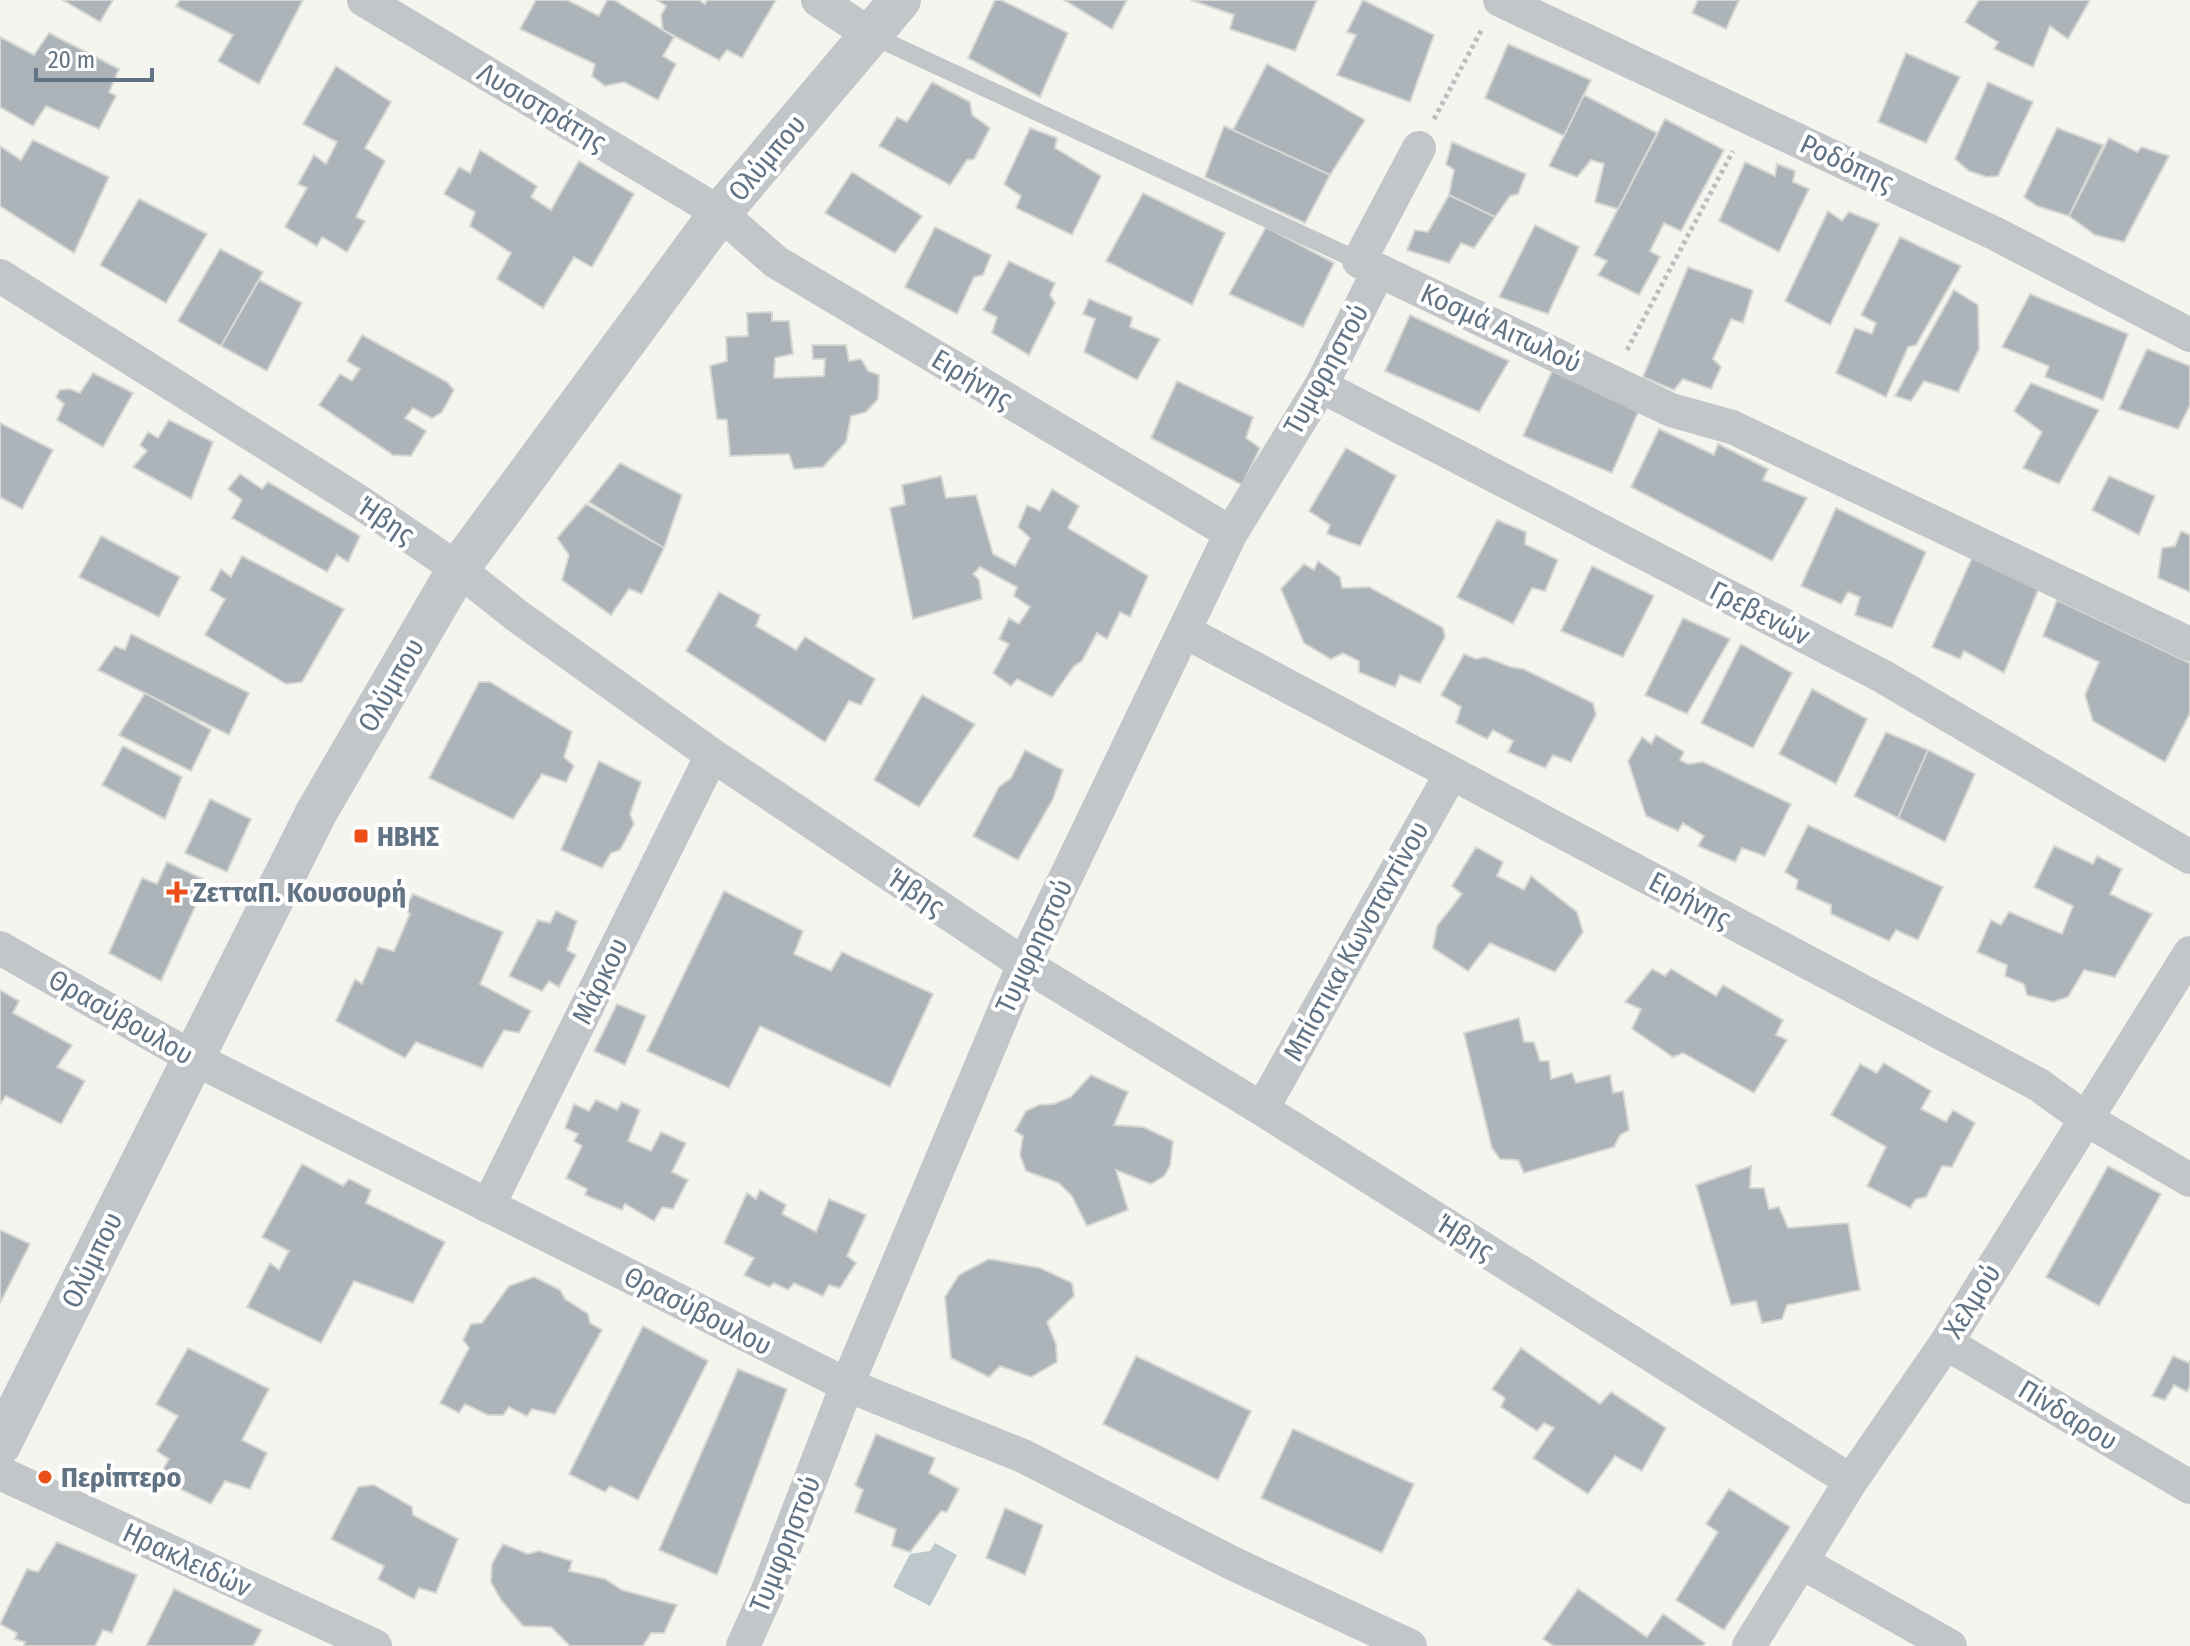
<svg xmlns="http://www.w3.org/2000/svg" width="2190" height="1646" font-family="'Fira Sans Condensed',sans-serif">
<rect width="100%" height="100%" fill="#f5f5f0"/>
<!-- water -->
<path fill="#bdc8cd" d="M935,1543l22,12 -27,51 -37,-19 17,-33 20,-3z"/>
<!-- building -->
<path fill="#acb4b9" stroke="#d6d6d3" stroke-width="2" d="M63,0h50l-13,22z
M180,0h123l-44,84 -41,-23 15,-26 -57,-29z
M536,0h31l32,16 8,-16h7l60,37 -11,19 13,8 -18,36 -34,-18 -19,4 -13,-10 3,-12 -75,-35z
M657,0h42l6,4 2,-4h69l-34,58 -15,-8 -8,10 -56,-30 -2,-14 5,-10z
M995,0h6l67,33 -28,64 -72,-39z
M1064,0h63l-15,29z
M1191,0h126l-22,51 -65,-22 4,-14z
M1363,0l71,35 -24,67 -73,-27 19,-40 -9,-3z
M1698,0h41l-13,29 -34,-16z
M1979,0h111l-22,39 -18,-13 -17,41 -39,-18 4,-7 -33,-20z
M49,33l70,36 -10,23 7,4 -17,33 -53,-23 -13,20 -33,-19v-70l34,18z
M1508,44l83,36 -27,56 -79,-38z
M1906,53l54,24 -34,66 -48,-21z
M1267,64l98,56 -35,55 -97,-45z
M336,66l55,36 -26,46 20,13 -29,56 9,4 -18,31 -25,-15 -5,9 -32,-19 22,-39 -9,-4 16,-29 12,9 11,-22 -34,-18z
M932,82l38,20 2,13 18,13 -16,31 -7,1 -17,25 -71,-39 18,-29 10,5z
M1988,82l45,20 -35,74 -11,1 -18,-6 -14,-12z
M1584,95l73,38 -39,76 -23,-7 9,-38 -13,-4 -14,17 -28,-11z
M1665,119l59,31 -43,81 -17,-8 -14,28 10,6 -21,38 -41,-20 9,-14 -13,-6z
M1224,126l106,49 -25,48 -100,-46z
M1030,128l27,10 -2,10 46,28 -29,59 -56,-27 5,-12 -17,-12z
M2057,128l46,17 -34,71 -32,-10 -13,-9z
M2109,138l28,14 5,-5 27,9 -45,86 -29,-7 -26,-19z
M33,140l76,37 -35,76 -74,-47v-60l21,14z
M1452,142l74,32 -8,20 -8,2 -15,21 -46,-22 5,-25 -8,-6z
M480,150l57,36 -6,11 20,13 28,-49 55,33 -42,73 -18,-10 -31,51 -46,-29 14,-26 -41,-27 5,-14 -31,-18 15,-27 11,6z
M1745,162l30,14 2,-12 18,7 -2,11 16,7 -30,63 -60,-31z
M852,172l70,44 -27,37 -70,-40z
M1143,193l82,40 -33,72 -86,-44z
M1449,195l46,22 -21,31 -13,-5 -12,20 -42,-13 8,-20 13,2z
M139,199l68,35 -41,69 -66,-38z
M1828,211l14,10 7,-9 30,12 -49,101 -45,-24z
M1535,225l44,22 -31,67 -49,-17z
M935,227l56,28 -8,20 -9,2 -17,37 -52,-27z
M1266,227l68,36 -31,64 -74,-33z
M1900,237l61,29 -45,79 -8,2 -22,50 -50,-24 19,-45 17,6 4,-11 -15,-8z
M220,249l43,23 -42,74 -43,-25z
M1009,261l46,22 -5,12 5,8 -26,52 -37,-22 5,-16 -14,-7z
M1688,267l65,23 -10,33 -12,-4 -18,40 8,8 -10,22 -28,-10 -9,11 -31,-13z
M259,280l43,23 -35,68 -46,-25z
M1954,290l24,15 1,44 -21,43 -34,-11 -13,20 -16,-5z
M2030,294l98,40 -25,66 -58,-23 4,-11 -47,-19z
M1089,299l43,18 -2,10 30,12 -23,41 -53,-28 11,-33 -12,-5z
M772,312v9h17l4,33 -18,4 -1,20 50,-2 1,-17h-12l-1,-14h34l3,16 12,-2 7,12 11,4 -1,24 -12,13 -15,4 -5,26 -23,25 -29,2 -5,-15 -59,2 -3,-36 -10,-1 -7,-53 17,-5 -1,-24 22,-1 -1,-23z
M1410,315l99,46 -30,51 -94,-41z
M362,335l85,47 7,8 -12,22 -10,6 -19,-10 -8,10 21,13 -15,25 -18,-1 -74,-50 21,-31 12,7 8,-12 -13,-8z
M2147,349l43,17v39l-12,24 -59,-20z
M1552,371l88,37 -28,65 -89,-37z
M93,373l40,20 -30,54 -46,-27 7,-16 -8,-7 4,-7 10,-1 10,4z
M1177,381l76,36 -7,21 14,10 -18,37 -91,-47z
M2031,383l68,27 -40,74 -36,-16 19,-36 -28,-21z
M169,420l44,22 -22,57 -58,-32 14,-16 -7,-6 8,-13 10,6z
M0,423l53,27 -31,59 -22,-12z
M1659,429l55,26 4,-11 50,25 -5,11 44,18 -35,63 -141,-74z
M1346,448l50,28 -36,70 -33,-12 3,-9 -21,-14z
M620,463l62,32 -18,53 -75,-46z
M240,474l22,15 6,-7 92,54 -12,26 -11,-7 -10,17 -95,-54 10,-18 -14,-11z
M941,476l5,22 30,-3 17,59 22,12 15,-28 -12,-11 9,-22 13,6 12,-22 27,17 -11,22 80,48 -18,41 -10,-5 -13,27 -10,-6 -15,28 -8,5 -22,31 -35,-18 -6,7 -18,-13 16,-29 -10,-5 10,-21 10,6 11,-17 -16,-11 3,-9 -37,-20 -7,7 6,6 3,19 -69,20 -23,-111 15,-4 -3,-19z
M2109,476l46,20 -16,39 -47,-25z
M586,504l78,44 -22,46 -13,-5 -18,26 -49,-35 7,-25 -12,-17z
M1836,508l90,44 -34,76 -37,-13 5,-18 -12,-5 -7,12 -40,-18z
M1497,520l29,12 -1,12 33,16 -13,31 -13,-3 -19,36 -56,-27z
M2181,531l9,4v57l-32,-14 4,-30 13,-2z
M101,536l79,41 -21,40 -80,-40z
M242,556l102,53 -42,73 -16,2 -81,-49 20,-36 -15,-9 11,-21 10,8z
M1972,558l67,30 -35,85 -40,-22 -4,8 -28,-12z
M1318,561l22,16 2,11 27,-1 74,41 2,9 -25,46 -20,-8 -5,12 -36,-15v-11l-16,-8 -12,6 -27,-16 -23,-54 23,-25 10,6z
M1592,566l62,30 -31,61 -62,-26z
M719,592l41,23 -4,11 40,24 9,-13 70,42 -14,26 -12,-4 -24,41 -139,-91z
M2057,600l133,63v50l-25,49 -72,-41 -8,-26 14,-33 -56,-26z
M1683,618l47,21 -43,75 -42,-19z
M131,634l118,59 -20,42 -131,-65 17,-24 10,4z
M1741,644l51,29 -39,75 -52,-25z
M1464,654l12,5 9,-2 26,10 12,2 70,34 3,12 -25,47 -18,-7 -8,13 -37,-16 5,-11 -20,-11 -6,9 -31,-16 5,-16 -20,-12z
M479,682h11l82,50 -8,25 10,9 -8,16 -24,-8 -29,45 -84,-41z
M1812,689l55,30 -31,65 -57,-30z
M145,693l66,37 -20,41 -72,-36z
M922,695l53,29 -56,83 -45,-27z
M1886,732l42,18 -30,68 -44,-22z
M1656,735l28,17 -4,8 8,4 15,-2 88,42 -26,52 -23,-8 -7,14 -37,-16 6,-10 -21,-13 -5,8 -32,-15 -18,-55 14,-24 9,7z
M123,746l59,31 -17,42 -63,-34z
M1025,750l38,20 -10,29 -35,61 -45,-24 26,-49 12,-9z
M1928,750l47,24 -30,68 -47,-24z
M599,761l42,21 -11,32 4,10 -14,26 -9,3 -9,15 -41,-18z
M210,799l41,20 -24,53 -42,-19z
M1808,825l135,62 -25,53 -22,-10 -7,11 -58,-27v-9l-35,-16 2,-9 -13,-8z
M2054,846l39,18 4,-8 25,13 -12,25 42,20 -37,63 -31,-7 -16,27 -15,5 -26,-7 -3,-11 -19,-8 2,-11 -30,-13 14,-32 10,5 8,-13 53,22 11,-28 -39,-19z
M1476,847l27,15 -6,14 27,14 7,-14 46,36 6,20 -28,40 -65,-29 -22,28 -35,-23 4,-22 25,-32 -10,-8z
M167,862l40,19 -46,100 -52,-28 33,-75 15,6z
M724,891l79,40 -9,23 37,17 11,-19 91,42 -43,93 -130,-61 -31,62 -82,-37z
M413,894l90,38 -23,52 51,27 -12,22 -15,-3 -22,38 -66,-26 -11,16 -69,-37 19,-42 7,5 16,-37 16,4 16,-37 -5,-5z
M556,911l21,10 -10,29 9,5 -17,32 -10,-6 -7,10 -33,-15 29,-56 12,3z
M1652,969l13,7 6,-7 45,27 7,-11 60,35 -7,15 11,5 -33,53 -71,-40 -10,4 -41,-28 9,-20 -16,-7z
M0,990l19,11 -6,12 59,32 -15,22 28,14 -24,43 -55,-28 -6,8z
M617,1004l29,12 -21,49 -31,-14z
M1519,1018l5,24h10l6,19h9l2,18 21,-6 4,10 34,-8 3,18 10,-2 6,39 -9,5 -6,12 -90,26 -6,-13 -18,-1 -8,-11 -28,-115z
M1884,1063l47,28 -10,18 25,13 7,-12 22,13 -23,44 -10,-1 -16,31 -10,2 -6,9 -43,-22 19,-39 -55,-32 29,-51 17,9z
M1091,1075l37,17 -14,33 29,2 30,14 -3,25 -6,10 -13,8 -35,-14 12,40 -41,16 -15,-30 -13,-13 -33,-12 -6,-16 3,-19 -8,-5 11,-20 13,-6 15,-1 17,-7z
M596,1100l21,10 5,-8 18,8 -12,31 23,10 10,-19 25,11 -14,29 16,8 -15,29 -11,-2 -8,14 -29,-17 -3,6 -37,-15 2,-6 -21,-11 16,-32 -8,-5 4,-7 -13,-6 9,-24 15,7z
M302,1164l41,22 6,-7 22,11 -5,13 79,39 -32,61 -59,-22 -33,62 -74,-36 23,-44 9,7 10,-19 -27,-14z
M1751,1166l-1,22h14l5,21 10,-2 9,21 60,-5 12,67 -73,15 -5,14 -20,4 -6,-22 -25,4 -35,-120z
M2108,1166l53,28 -62,112 -53,-29z
M760,1190l26,15 -4,9 34,18 13,-33 37,16 -19,41 9,7 -16,25 -11,-3 -6,11 -29,-13 -6,7 -14,-7 -5,4 -25,-12 10,-17 -30,-15 23,-50 9,6z
M0,1230l30,14 -30,59z
M989,1259l51,9 32,15 2,13 -27,26 9,22 1,18 -26,15 -31,-11 -11,11 -38,-19 -6,-61 14,-22z
M534,1277l26,13 5,9 23,15 2,9 12,7 -47,84 -23,-5 -5,7 -18,-9 -6,8h-15l-23,-11 -6,9 -19,-10 29,-55 -6,-8 8,-16 11,-1 27,-37z
M643,1326l65,35 -70,139 -28,-14 -5,6 -36,-18z
M188,1348l81,41 -27,51 25,13 -17,36 -25,-8 -14,23 -53,-26 11,-19 -12,-8 21,-35 -22,-12z
M1521,1348l79,56 11,-12 55,36 -24,43 -27,-15 -27,38 -55,-36 21,-30 -10,-5 -7,8 -36,-24 4,-9 -13,-9z
M1136,1356l115,55 -33,69 -115,-56z
M2173,1356l16,7 1,-3v26l-3,6 -13,-7 -9,15 -13,-4z
M738,1369l49,20 -70,186 -58,-25z
M1293,1429l121,55 -32,69 -121,-55z
M876,1434l59,24 -6,15 30,16 -12,23 -6,-1 -31,41 -18,-6 4,-17 -41,-17 8,-22 -8,-5z
M374,1485l38,22 1,8 45,24 -22,54 -17,-5 -5,11 -36,-20 6,-13 -53,-27 27,-52z
M1729,1489l61,38 -66,103 -48,-30 42,-68 -12,-8z
M1005,1508l38,17 -18,50 -39,-17z
M57,1542l80,33 -25,58 -9,-3 -8,16h-71l1,-4 -10,-3 2,-6 -17,-9 27,-55 11,3z
M503,1544l25,10 11,-3 33,10 -3,10 36,8 17,11 55,15 -13,28h-13l-8,13h-73l-19,-19 -28,-1 -22,-26 -10,-18 1,-18z
M174,1589l88,41 -9,16h-107z
M1578,1589l69,48 16,-23 42,29 -2,3h-149l-11,-7z"/>
<g fill="none" stroke-linecap="round" stroke-linejoin="round">
<!-- path -->
<path stroke="#bbbec0" stroke-width="5" stroke-dasharray="4 4" stroke-linecap="butt" d="M1434,119l48,-90
M1627,350l106,-199"/>
<!-- service -->
<path stroke="#c2c6c9" stroke-width="18" d="M871,35l488,226"/>
<!-- minor -->
<path stroke="#c2c6c9" stroke-width="34" d="M364,0l356,213 56,49 455,271
M818,0l53,35
M1500,0l496,234 194,101
M1419,148l-60,113 312,149 61,17 458,217
M0,276l361,227 97,66 58,46 196,140 312,209 238,145 589,372
M1321,386l561,290 308,181
M1184,631l855,454 47,34 104,61
M0,948l193,110 654,327 176,71 211,108 176,82
M1262,1109l189,-335
M488,1206l224,-451
M1946,1343l244,144
M0,1473l375,173
M1801,1562l149,84
M743,1646l23,-51 81,-210 177,-421 207,-431 90,-147 57,-114
M1749,1646l102,-165 95,-138 244,-390"/>
<!-- tertiary -->
<path stroke="#c2c6c9" stroke-width="42" d="M0,1445l316,-632 142,-244 262,-356 180,-213"/>
</g>
<!-- markers -->
<g fill="#ed4f18" stroke="#fff" stroke-width="3">
<rect x="353" y="828" width="16" height="16" rx="4"/>
<path d="M173 880h8v8h8v8h-8v8h-8v-8h-8v-8h8z"/>
<circle cx="45" cy="1477" r="8"/>
</g>
<g text-anchor="middle" dominant-baseline="central" stroke-width="8" stroke-linejoin="round" paint-order="stroke">
<!-- street labels -->
<g font-size="28" fill="#627484" stroke="#fff">
<text transform="translate(542 107) rotate(31)">Λυσιστράτης</text>
<text transform="translate(767 158) rotate(-50)">Ολύμπου</text>
<text transform="translate(1847 163) rotate(25)">Ροδόπης</text>
<text transform="translate(1501 328) rotate(25)">Κοσμά Αιτωλού</text>
<text transform="translate(1326 369) rotate(-61)">Τυμφρηστού</text>
<text transform="translate(972 379) rotate(31)">Ειρήνης</text>
<text transform="translate(386 520) rotate(34)">Ήβης</text>
<text transform="translate(1760 613) rotate(27)">Γρεβενών</text>
<text transform="translate(391 685) rotate(-60)">Ολύμπου</text>
<text transform="translate(916 892) rotate(34)">Ήβης</text>
<text transform="translate(1690 900) rotate(28)">Ειρήνης</text>
<text transform="translate(1356 941) rotate(-61)">Mπίστικα Κωνσταντίνου</text>
<text transform="translate(1034 946) rotate(-65)">Τυμφρηστού</text>
<text transform="translate(600 981) rotate(-64)">Μάρκου</text>
<text transform="translate(121 1017) rotate(30)">Θρασύβουλου</text>
<text transform="translate(1465 1237) rotate(32)">Ήβης</text>
<text transform="translate(92 1260) rotate(-64)">Ολύμπου</text>
<text transform="translate(1972 1301) rotate(-58)">Χελμού</text>
<text transform="translate(698 1311) rotate(27)">Θρασύβουλου</text>
<text transform="translate(2068 1415) rotate(31)">Πίνδαρου</text>
<text transform="translate(785 1544) rotate(-68)">Τυμφρηστού</text>
<text transform="translate(187 1560) rotate(25)">Ηρακλειδών</text>
</g>
<!-- poi labels -->
<g font-size="28" font-weight="bold" fill="#627484" stroke="#fff" text-anchor="start">
<text x="377" y="836">ΗΒΗΣ</text>
<text x="193" y="892">ΖετταΠ. Κουσουρή</text>
<text x="61" y="1477">Περίπτερο</text>
</g>
</g>
<!-- scale -->
<path d="M36 68v12h116v-12" fill="none" stroke="#627484" stroke-width="4"/>
<text x="48" y="68" font-size="24" fill="#627484" stroke="#ffffff" stroke-width="6" paint-order="stroke">20 m</text>
</svg>
